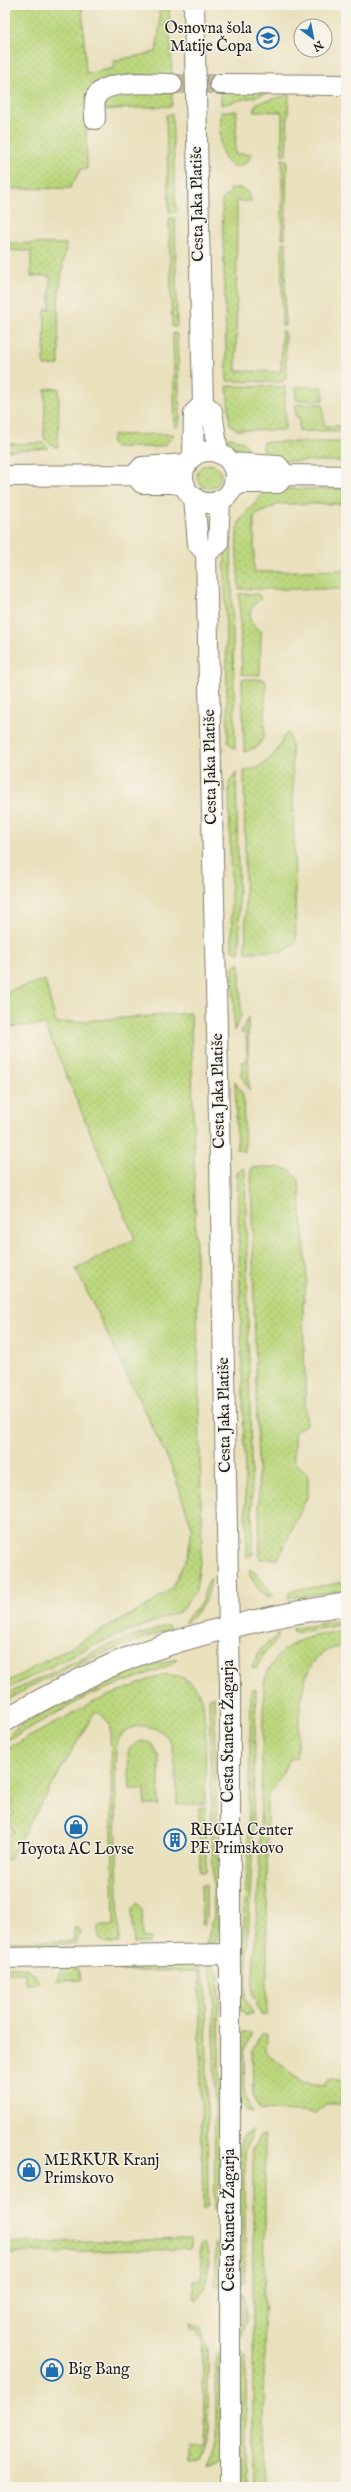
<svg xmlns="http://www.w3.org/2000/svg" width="351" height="2492" font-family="'IM FELL English',serif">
<defs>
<pattern id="green-dots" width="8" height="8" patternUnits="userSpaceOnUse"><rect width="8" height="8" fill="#bbd77d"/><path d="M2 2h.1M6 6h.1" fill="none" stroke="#a0b86b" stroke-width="1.8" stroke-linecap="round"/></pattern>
</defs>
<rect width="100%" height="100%" fill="#f7f3e8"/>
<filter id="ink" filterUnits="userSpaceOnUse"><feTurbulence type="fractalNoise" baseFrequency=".025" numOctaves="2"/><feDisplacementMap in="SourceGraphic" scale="8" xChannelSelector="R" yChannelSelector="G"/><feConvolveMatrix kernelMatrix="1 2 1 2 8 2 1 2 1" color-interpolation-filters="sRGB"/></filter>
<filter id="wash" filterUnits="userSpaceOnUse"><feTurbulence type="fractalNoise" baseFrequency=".012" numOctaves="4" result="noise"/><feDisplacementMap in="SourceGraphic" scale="16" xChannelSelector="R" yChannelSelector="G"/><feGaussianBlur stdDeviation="0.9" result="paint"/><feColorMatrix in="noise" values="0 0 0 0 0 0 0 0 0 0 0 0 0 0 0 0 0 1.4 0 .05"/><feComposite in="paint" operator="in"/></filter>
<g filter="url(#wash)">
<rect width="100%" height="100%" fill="#e9e0bc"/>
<!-- green -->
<path fill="url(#green-dots)" stroke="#6c7a4c" d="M5,5h77l4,69 28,-6v-7l42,-9 4,-27 -1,-20h10l3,71 -46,-1 -40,42 1,52h-6l-11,19 -65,1z
M221,90h60l-60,15z
M172,91v15l-74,4 7,-16z
M289,95l-3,60h-4v-43l-29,-1 4,-8z
M221,111h16l-2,43h17c-3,6 -7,11 -14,12 -23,2 -17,-40 -17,-55z
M172,114l4,98h-7l-3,-97z
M282,159l5,1 -2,78h-3z
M240,188l6,3 6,10h-15l-1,170 45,1 1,-41h3l1,48 -3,3 -56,-1 -5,-181 8,-7v-4z
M169,218h6l2,109h-5z
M286,242l-1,84h-3v-83z
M5,243l61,1 -8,57 1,64 -15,1 1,-57h5v-33h-19v-25l-26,-1z
M173,333l4,1 3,85 -1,6 -4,3z
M227,386l58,1v43h-48l-7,-6z
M296,387h27v13h-27z
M59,388l-1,59h-3l-11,-9 1,-49z
M299,404h24l1,22h22v5h-47v-14h-3l-1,-11z
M174,434l-9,11 -7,2h-45l-2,-6 2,-6z
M224,437c15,2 27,4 23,21l-13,-8z
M263,442h83v19h-82z
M44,443l5,5 -44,3v-7z
M197 476a12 12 0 1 1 24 0a12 12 0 1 1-24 0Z
M264,489h82v15h-67l-25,12v56l92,-2v19h-107c0,-17 -6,-54 1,-68 7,-12 21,-20 24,-32z
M224,531h7l4,219 -7,-8z
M239,594h19l3,5c-14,8 -16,24 0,32l-1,44 -18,-1z
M242,679h21l3,3 -2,55 -7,10 -13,5z
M288,732l4,15 4,195 -11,9 -39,1 -2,-181c18,-3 29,-12 37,-28 2,-5 3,-8 7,-11z
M236,773l4,180 -8,-4 -3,-166z
M240,963l1,52 -7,16 -1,-64z
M45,980l11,43 135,-10 11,535 -6,42 -15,21 -87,34 -89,45v-7l147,-80 20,-15 16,-33 4,-27 -19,-58 -97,-201 59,-30 -90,-214 -40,2v-35z
M248,1017l1,73 -7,-13v-15l5,-1 -1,-28h-5z
M235,1082l8,13 2,57 -8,-3z
M264,1167c15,1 28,-1 35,14l8,99 -4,26 3,118 -12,9v29l14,12v21l-30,64h-18l-9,-391z
M243,1168l2,3 8,383 -6,3 -10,-384z
M250,1569l6,4 17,23c-11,3 -19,-14 -24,-22z
M211,1578c-1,20 -11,33 -26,45 1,-8 11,-12 15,-19 5,-9 5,-20 11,-26z
M346,1582v8l-58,8 2,-7z
M346,1619v5l-52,9 -2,-4z
M168,1625l2,4c-57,19 -113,41 -165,72v-6l99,-48z
M346,1631v16c-54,-1 -44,74 -50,111h-5l-24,42v201l-1,13 -5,1 -9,-22 7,-116 5,-195c14,-42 42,-46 82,-51z
M279,1633l-3,8 -12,12 -8,16 -4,-1 8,-18z
M177,1659l-6,6 -79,29 -87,47c9,-24 144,-78 172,-82z
M161,1675c16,-2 32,5 39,19 8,16 5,88 5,110l-28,1c0,-14 -1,-54 -7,-64 -10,-17 -38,-21 -50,-4 -5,7 -4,19 -5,27l4,179h-15l-5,-6 -1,-12h16l-4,-201 -12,-13 -4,2 -86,148 -3,-3v-21l9,-5 -8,-13 8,-5 -5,-7 4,-3 -8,-12v-42l89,-48z
M256,1689l-4,167 -7,142 8,17h-8l-4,-4 -2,-6 9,-149 3,-165z
M214,1696l5,233 -3,12 -10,4 8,-29 -5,-217z
M141,1740l10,3 8,14v48h-14v-16h-15l-2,-36 2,-5z
M205,1807l1,65h-6l-1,-64z
M201,1885h5v31l-2,9 -2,-1z
M137,1903l5,7 1,28h8l-2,5h-15l-2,-33z
M74,1928h3l3,4 -3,12 -72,2v-5h69z
M195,1963v4h4l7,22 2,217 -5,4 -4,-239h-79v-6z
M206,1963l5,2 8,10 1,227 -5,8 -1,-224z
M71,1966l7,4 3,10 -25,1 5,-12z
M5,1967c17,0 26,-2 34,15l-14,1v-10h-20z
M244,2032h8l-8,22 1,44 8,14 -7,-2 -6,-8 -1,-62 1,-6z
M261,2033l6,2 -1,17 35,30 24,3 6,-7 15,2v24h-20l-11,9 -54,-3 -8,-14 -1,-44z
M253,2130l-8,22v130l-4,3 -2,-140 5,-10z
M260,2135h5l-1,352h-11v-338z
M191,2239v10l-186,4v-10z
M215,2242l6,9 -1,34h-5z
M202,2243c13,8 5,50 -7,58l-2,-4v-17l8,-1 -1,-34z
M242,2292c6,5 5,38 -1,44z
M191,2323l10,4 7,28v86l-7,22 -10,1v-17l14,-1 -3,-110h-4v-7l-7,1z
M240,2351l6,5v131h-5z
M220,2352l1,103 -2,5 -11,7 8,-28v-84z"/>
</g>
<g filter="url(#ink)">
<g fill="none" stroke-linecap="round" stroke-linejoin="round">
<!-- street-tunnel -->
<path stroke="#c0b99c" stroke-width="20" stroke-dasharray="20 10" stroke-linecap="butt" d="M172,84h48"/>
<!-- street casing -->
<g stroke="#827e6c" stroke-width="22">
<path id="street" d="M220,84l126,1
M95,119c0,-6 -1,-13 0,-19 5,-22 59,-16 77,-16
M203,404l9,7 6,42
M183 477a26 26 0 1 1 52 0a26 26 0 1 1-52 0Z
M193,457l1,-44 9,-9 -9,-399
M231,463l47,3 7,9
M135,475l7,8h30l13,2
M5,476l130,-1 7,-8 45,-3
M233,487l10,-4h35l7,-8 61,1
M194,497l4,47 8,9 14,609 10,524v801
M206,553l12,-9 2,-44
M5,1958l223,-4"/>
</g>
<!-- primary casing -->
<g stroke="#827e6c" stroke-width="24">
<path id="primary" d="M5,1720c37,-21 75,-41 114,-58 72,-29 151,-46 227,-58"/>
</g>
<!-- street -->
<use href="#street" stroke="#fff" stroke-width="20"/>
<!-- primary -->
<use href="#primary" stroke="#fff" stroke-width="22"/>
</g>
</g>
<!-- icons -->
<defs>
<g id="school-ring" transform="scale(1.15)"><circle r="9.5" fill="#f7f3e8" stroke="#1f6fb2" stroke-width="1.5"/><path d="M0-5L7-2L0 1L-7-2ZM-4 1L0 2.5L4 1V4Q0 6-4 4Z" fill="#1f6fb2"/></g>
<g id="shop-ring" transform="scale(1.15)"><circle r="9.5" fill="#f7f3e8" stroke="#1f6fb2" stroke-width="1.5"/><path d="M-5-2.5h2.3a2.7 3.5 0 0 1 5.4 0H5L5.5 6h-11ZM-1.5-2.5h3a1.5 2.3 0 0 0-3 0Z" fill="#1f6fb2"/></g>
<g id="building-ring" transform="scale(1.15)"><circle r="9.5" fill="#f7f3e8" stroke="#1f6fb2" stroke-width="1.5"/><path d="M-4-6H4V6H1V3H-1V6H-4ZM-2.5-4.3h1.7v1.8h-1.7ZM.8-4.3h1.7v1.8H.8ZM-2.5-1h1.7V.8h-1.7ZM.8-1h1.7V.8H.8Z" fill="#1f6fb2"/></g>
</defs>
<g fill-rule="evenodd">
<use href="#school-ring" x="268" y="38"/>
<use href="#shop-ring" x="76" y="1827"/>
<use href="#building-ring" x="175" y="1840"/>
<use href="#shop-ring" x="29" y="2170"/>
<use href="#shop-ring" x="52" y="2370"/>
</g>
<g text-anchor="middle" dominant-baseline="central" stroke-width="3" stroke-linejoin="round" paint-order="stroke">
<!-- poi labels -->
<g font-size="16" fill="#1c1c1c" stroke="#f7f3e8" text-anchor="start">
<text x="252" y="29" text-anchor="end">Osnovna šola<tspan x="252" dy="18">Matije Čopa</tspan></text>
<text x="190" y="1831">REGIA Center<tspan x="190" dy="18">PE Primskovo</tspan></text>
<text x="76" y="1850" text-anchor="middle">Toyota AC Lovse</text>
<text x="44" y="2161">MERKUR Kranj<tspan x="44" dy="18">Primskovo</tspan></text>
<text x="68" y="2370">Big Bang</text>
</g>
<!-- street labels -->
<g font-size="16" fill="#1c1c1c" stroke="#f7f3e8">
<text transform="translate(198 204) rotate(-91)">Cesta Jaka Platiše</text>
<text transform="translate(211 767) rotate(-91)">Cesta Jaka Platiše</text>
<text transform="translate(219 1091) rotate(-91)">Cesta Jaka Platiše</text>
<text transform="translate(225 1415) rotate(-91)">Cesta Jaka Platiše</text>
<text transform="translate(229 1731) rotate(-90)">Cesta Staneta Žagarja</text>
<text transform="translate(230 2220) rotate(-90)">Cesta Staneta Žagarja</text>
</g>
</g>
<!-- margin -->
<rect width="351" height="2492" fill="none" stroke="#f7f3e8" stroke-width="20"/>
<!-- north arrow -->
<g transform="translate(313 38) rotate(148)"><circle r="19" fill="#f7f3e8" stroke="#9f9d96"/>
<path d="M0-3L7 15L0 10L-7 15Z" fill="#1f6fb2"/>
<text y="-6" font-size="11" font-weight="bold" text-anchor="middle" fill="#1c1c1c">N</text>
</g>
</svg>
